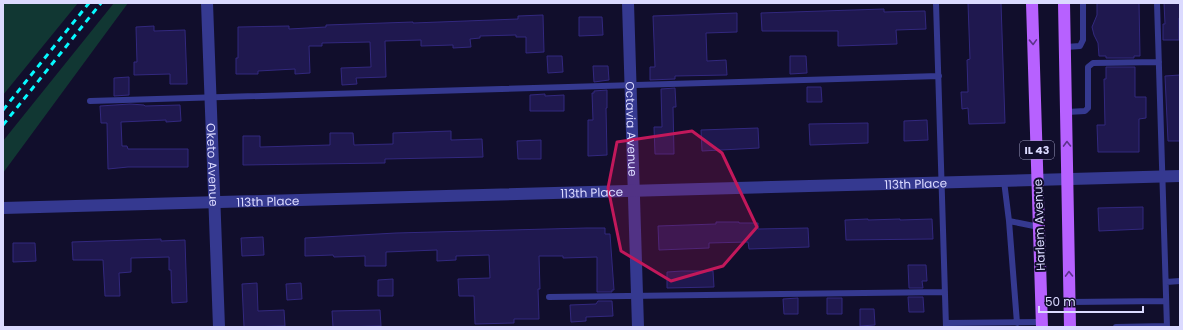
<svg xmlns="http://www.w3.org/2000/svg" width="1183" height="330" font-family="Poppins,sans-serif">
<rect width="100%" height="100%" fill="#110e2c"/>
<!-- green -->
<path fill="#113733" d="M3,3h75l-75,92z
M114,3h14l-125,170v-32z"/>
<!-- building -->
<path fill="#1f184f" stroke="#32287e" d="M968,3h33l4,120 -36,1 -1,-16 -6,1 -1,-17h7l-1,-32 3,-1z
M1097,3h42l1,53h-6v2h-28v-2h-7l-1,-13 -4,-8 -2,-8 5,-12z
M1164,3h16v15h-1v22h-16v-16h2z
M884,9v3l41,-1 1,18 -30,1 1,14 -59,2v-15h-76l-1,-18z
M737,13v19l-31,1 1,28 19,-1 1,15 -52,1v3l-25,1v-13h5l-2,-51z
M543,15l1,37 -18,1v-16h-10v-2l-36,1v2l-10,1 1,8 -18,1v-3l-32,1v-6l-36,1 1,36 -30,1 1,6 -15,1 -1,-17 30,-1 -1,-25 -48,1v3h-13l1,27 -15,1v-5l-37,2v3h-22v-16h2v-31l51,-1v3l37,-2v-2l87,-3v1l105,-4v-3z
M579,17h23l1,18 -24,1z
M154,26v5l31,-1 2,54h-17v-10l-36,1v-13h3l-1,-35z
M547,56h15l1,16 -15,1z
M790,56h16l1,17 -17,1z
M593,66h15l1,14 -15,2z
M1106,67h29v30h11v21l-7,1v33h-41l-1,-27h8l-1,-46h2z
M1180,75v66h-12l-3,-65z
M129,77v18l-15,1v-18z
M807,87h14l1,15h-15z
M675,88l1,19h-3l1,47h-19l-1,-27h8l-1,-38z
M607,90v18h-1l1,47 -19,1v-36h5l-1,-27h2v-2z
M545,94v2l19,-1v16h-34v-16z
M130,104l14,1 1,1 35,-1 1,16 -15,1v-2l-45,2 1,24h5l1,3h60v18h-60l-20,2 -1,-46h-6l-1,-17z
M927,120l1,20 -24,1v-20z
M868,123v20l-58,2 -1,-21z
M758,128l1,20 -57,3 -1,-21z
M451,131v9l31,-1 1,18 -98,2v4l-142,2v-29h17v11l70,-2v-12h23l1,12 39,-1v-11z
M541,140v19h-23l-1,-18z
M1143,207v22l-44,2 -1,-23z
M868,219v1l32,-1v1l32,-1 1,20 -87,1 -1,-20z
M716,222h23v1h19v6l50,-1 1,19 -60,2 -1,-7 -39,1v5l-50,2 -1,-24 58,-2z
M586,228h19v6h5l4,56h-2v2h-15v-35l-34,1v-2h-24l1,33h-2l1,30h-25v4l-39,1 -1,-28h-15l-1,-17 32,-1 -1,-23 -33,1v4l-19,1v-11l-51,2v14h-21v-10l-31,1 -1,-2 -28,1v-18l91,-5z
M263,237l1,18 -22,1 -1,-18z
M161,239v2l24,-1 2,62 -15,1 -1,-33h-2v-13l-38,1v14l-12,1 1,23h-15l-2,-36h-30l-1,-18z
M13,243h22l1,18 -23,1z
M908,265h18l1,16h-5l1,7h-14z
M682,271h31l1,16 -47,1v-16z
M393,279v17h-15v-16z
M257,283l1,28 26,-1 1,16 -41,1 -2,-43z
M301,283l1,16 -15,1 -1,-16z
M908,297h15l1,15h-15z
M798,298v16h-14l-1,-15z
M827,298h15v16h-15z
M598,301h14l1,15 -27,1v4l-15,1 -1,-17 26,-1z
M860,309h14l1,16 -15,1z
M380,310l1,16 -48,1 -1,-16z"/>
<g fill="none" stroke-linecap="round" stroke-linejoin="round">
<!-- lane -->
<path stroke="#353990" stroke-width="6" d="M936,3l10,324
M1157,3l10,324
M1066,47l14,-1 3,-6v-37
M90,101l849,-25
M1067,112l18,-1 3,-3v-41l5,-4 66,-1
M1004,181l5,40 30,6
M1009,221l8,102
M1166,282l14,-1
M549,297l396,-5
M1070,302l96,-1
M946,323l96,-1
M1116,327l51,-1"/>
<!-- street -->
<g stroke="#353990" stroke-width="12">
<path id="s1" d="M207,3l12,324"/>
<path id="s2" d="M628,3l10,324"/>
<path id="s3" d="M3,208l1177,-32"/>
</g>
<!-- primary -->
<path stroke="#b761ff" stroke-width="12" d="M1032,3l10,324
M1064,3l6,324"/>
<!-- rail -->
<path stroke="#06faff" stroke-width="3" stroke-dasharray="6 5" stroke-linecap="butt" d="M3,110l86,-107
M3,125l98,-122"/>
</g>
<!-- one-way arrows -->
<defs><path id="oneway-chevron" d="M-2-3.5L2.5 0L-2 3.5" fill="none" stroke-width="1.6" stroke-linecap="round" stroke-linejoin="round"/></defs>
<g stroke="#5c338b">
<use href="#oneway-chevron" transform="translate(1033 42) rotate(88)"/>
<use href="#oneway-chevron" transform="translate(1067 144) rotate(-91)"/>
<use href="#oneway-chevron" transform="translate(1069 274) rotate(-91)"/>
</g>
<!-- marked area -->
<path fill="#c2185b" fill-opacity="0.2" stroke="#c2185b" stroke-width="3" stroke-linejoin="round" d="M692,131l30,22 35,74 -34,39 -52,15 -50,-30 -13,-63 9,-46z"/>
<g text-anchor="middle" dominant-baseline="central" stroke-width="4" stroke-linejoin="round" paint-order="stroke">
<!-- shield labels -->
<rect fill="#110e2c" stroke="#9e9dc0" stroke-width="1" x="1020" y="141" width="34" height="18" rx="3"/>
<g font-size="11" font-weight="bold" fill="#dbdaff">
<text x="1037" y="150">IL 43</text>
</g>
<!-- street labels -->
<g font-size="12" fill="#dbdaff" stroke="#110e2c">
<text stroke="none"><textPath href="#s2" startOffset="126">Octavia Avenue</textPath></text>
<text stroke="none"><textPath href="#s1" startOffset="162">Oketo Avenue</textPath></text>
<text stroke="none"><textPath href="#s3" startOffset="913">113th Place</textPath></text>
<text stroke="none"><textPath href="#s3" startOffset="589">113th Place</textPath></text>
<text stroke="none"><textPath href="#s3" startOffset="265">113th Place</textPath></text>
<text transform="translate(1039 225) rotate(-92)">Harlem Avenue</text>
</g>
</g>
<!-- border -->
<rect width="1183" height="330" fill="none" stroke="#dbdaff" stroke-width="8"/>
<!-- scale -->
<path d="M1039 306v6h104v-6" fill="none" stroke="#dbdaff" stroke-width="2"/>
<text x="1045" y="306" font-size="12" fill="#dbdaff" stroke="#110e2c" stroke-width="3" paint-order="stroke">50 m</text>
</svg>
